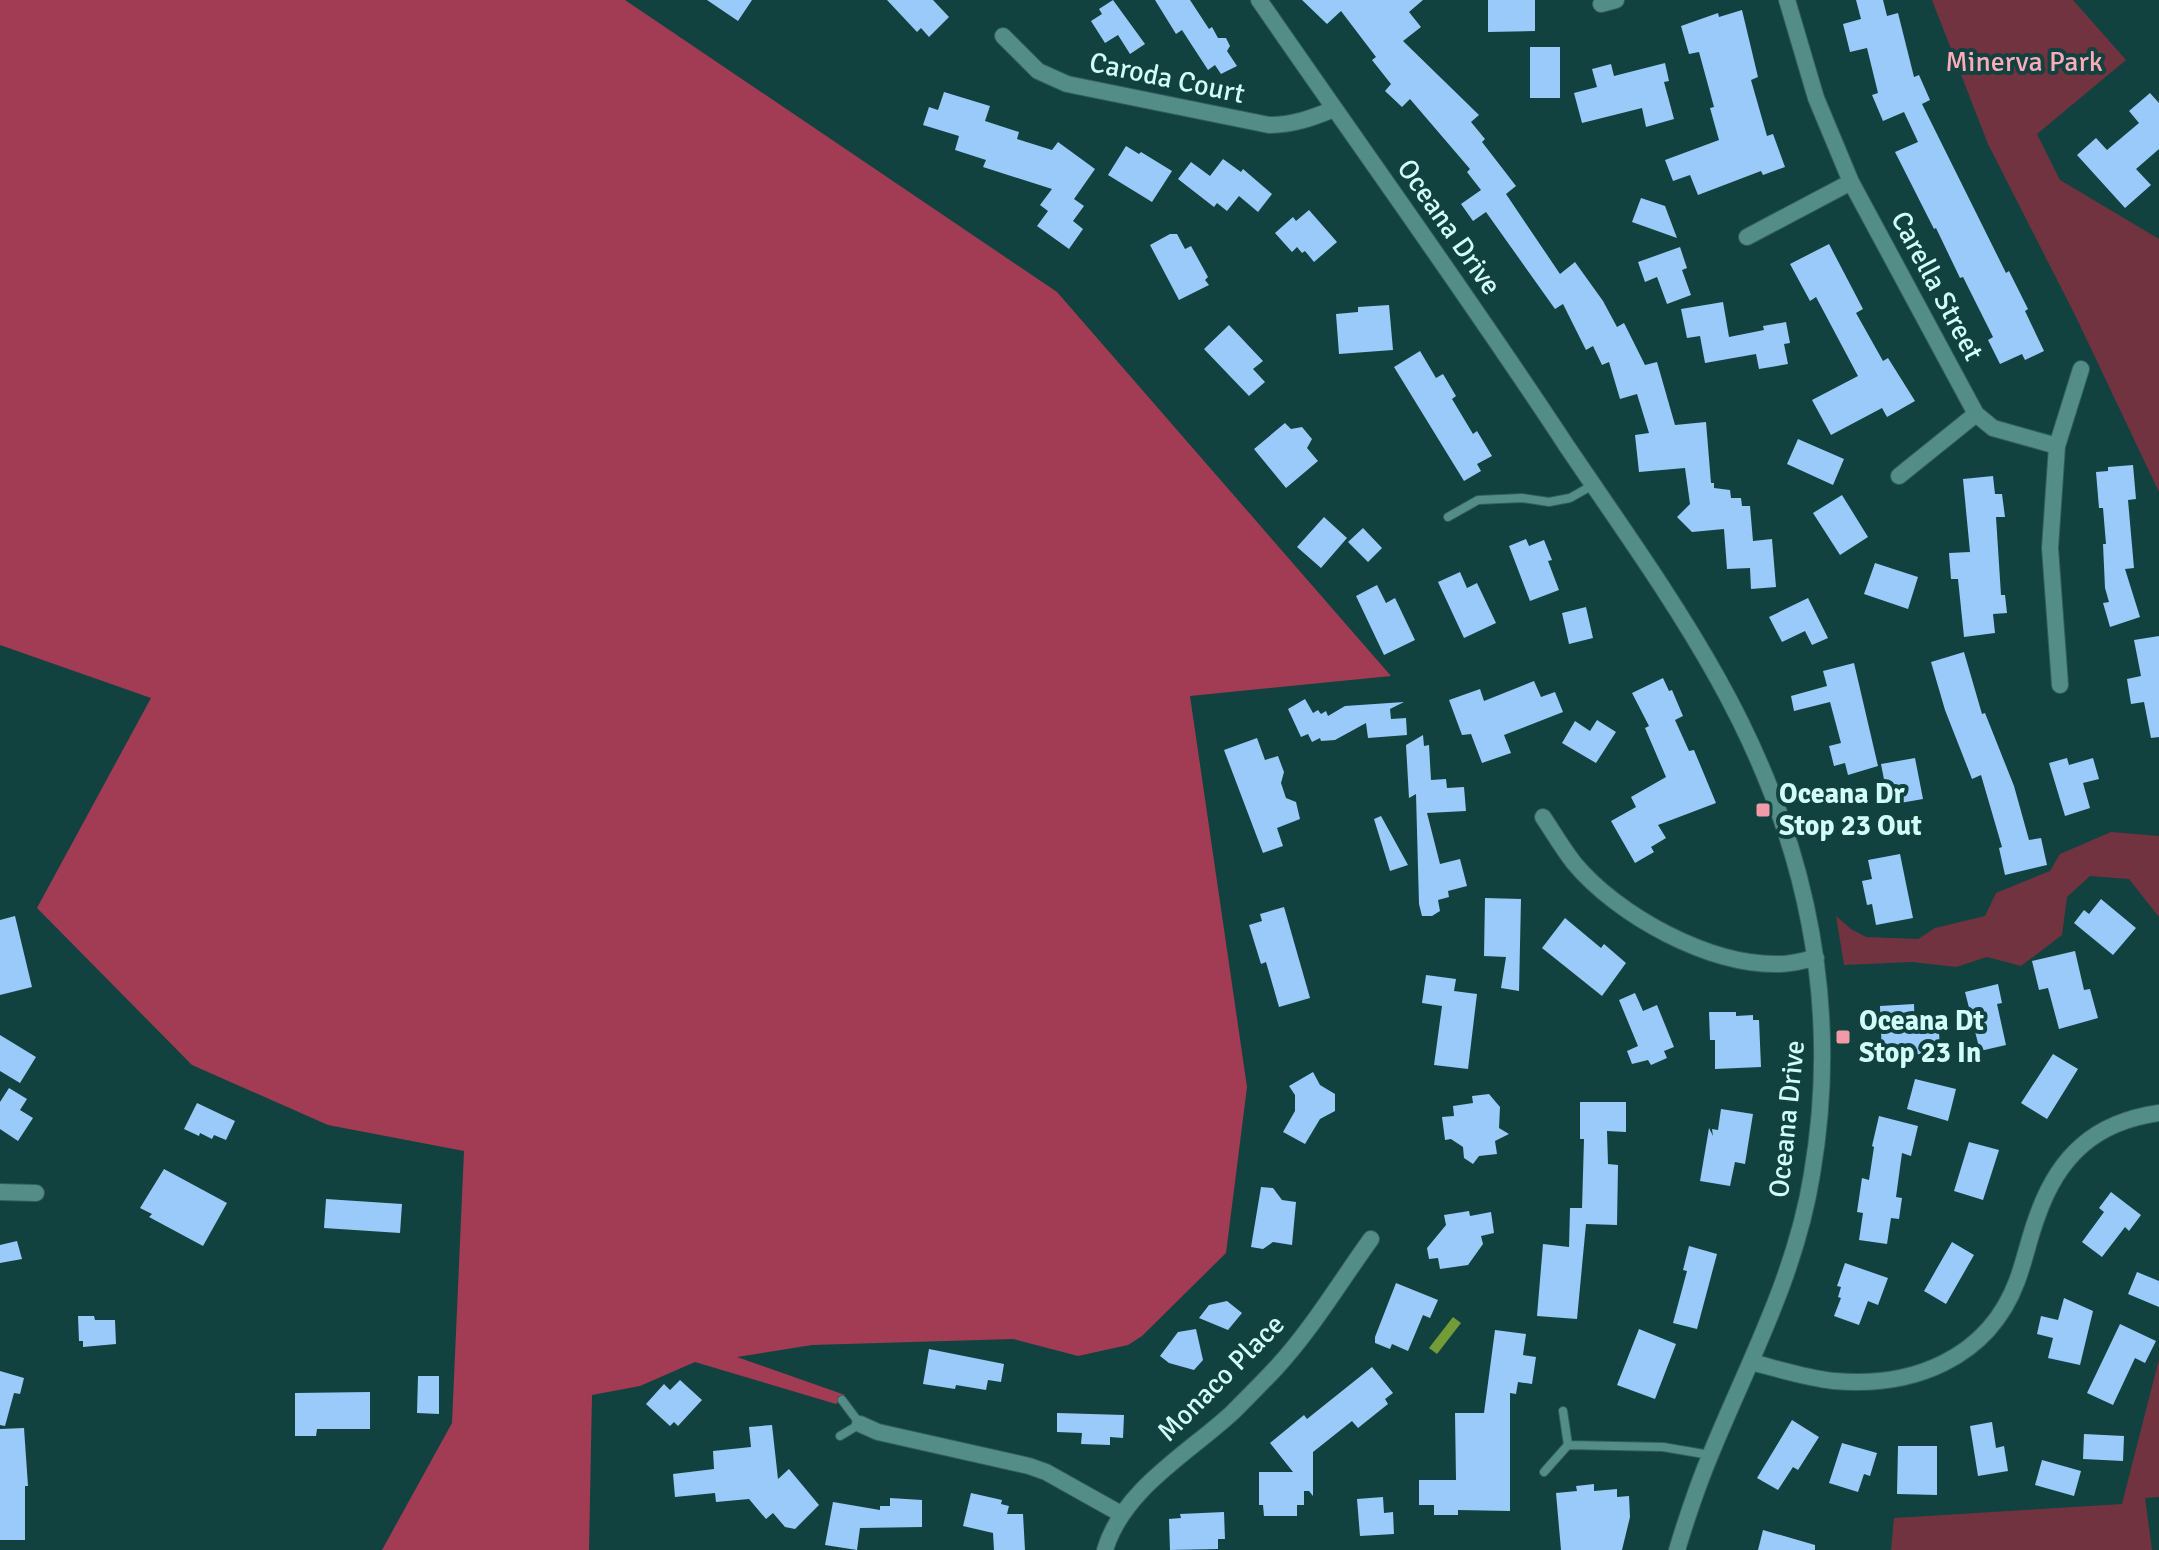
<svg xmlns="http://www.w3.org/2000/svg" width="2159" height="1550" font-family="Signika,sans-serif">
<rect width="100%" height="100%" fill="#12423f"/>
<!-- green -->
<path fill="#713340" d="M1932,0h141l53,60 -89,74 23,46 99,59v253l-83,-175 -88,-173z
M2111,832l48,4v81l-30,-38 -39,-3 -23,21 -5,38 -41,31 -34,-9 -31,10 -44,-5 -68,3 -8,-49 15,13 15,8 52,2 17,-11 50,-12 11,-23 54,-22 10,-17z
M2159,1359v138l-14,1 7,52h-261l3,-32 228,-14z"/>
<!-- forest -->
<path fill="#a13c54" d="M0,0h625l432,292 334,384 -201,20 57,391 -21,166 -84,83 -14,9 -50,11 -65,-17 -201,6 -75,12 108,38 -9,9 -141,-42 -55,24 -48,9 -3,155h-207l70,-127 12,-272 -136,-26 -136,-60 -155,-157 114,-210 -151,-53z"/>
<!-- water -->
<path fill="#739b38" d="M1453,1317l8,6 -24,31 -8,-6z"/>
<!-- building -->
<path fill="#99cafa" d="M707,0h45l-14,21z
M887,0h46l16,17 -20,20 -8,-9 -4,4z
M1113,0l32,44 -15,10 -12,-19 -13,8 -14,-22 11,-7 -3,-5z
M1155,0h35l19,29 3,-2 6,11h8l4,8 -3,5 10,15 -16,8 -6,-9 -7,5 -26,-40 -6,4z
M1302,0h121l-14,12 12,15 -18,14 76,74 -8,7 14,17 -3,3 34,44 -10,8 54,80 15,-12 28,39 14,26 7,-4 21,42 12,-3 18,63 31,-3 5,61h3v5l16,2 1,8h10l1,8h8l3,35 19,-2 4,48 -25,2 -1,-21 -23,1 -3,-40 -32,3 -15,-15 13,-13 -5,-36 -46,4 -4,-37 14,-2 -12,-39 -17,5 -11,-37 -7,3 -9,-19 -7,4 -23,-46 -8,5 -69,-97 -13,9 -12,-17 20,-14 -14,-18 3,-3 -60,-70 -8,8 -17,-16 6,-7 -19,-24 4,-3 -35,-46 -14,13z
M1488,0h47v31l-47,1z
M1856,0h27l4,16 11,-3 16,64 5,-2 11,25 -8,4 84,169 3,-2 19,38 -3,2 19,40 -19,9 -3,-6 -22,10 -12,-24 5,-3 -30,-60 -3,1 -24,-50 -2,1 -39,-77 23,-10 -14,-30 -21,9 -11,-26 6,-2 -11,-45 -17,4 -7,-28 18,-5z
M1742,10l16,67 -7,3 16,56 6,-2 12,33 -22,8 -2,-4 -63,24 -8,-20 -17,6 -8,-21 54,-20 -9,-32 4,-1 -15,-55 -10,2 -8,-28 37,-13 1,4z
M1530,47h30v51h-30z
M1665,63l4,18 -5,1 10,37 -28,8 -4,-19 -60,15 -8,-30 23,-6 -5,-18 19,-5 3,12z
M944,92l46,14 -5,15 34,11 -2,7 35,11 6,-8 37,27 -21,30 10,7 -11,15 10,8 -14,20 -32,-23 11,-15 -8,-6 12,-16 -69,-22 3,-7 -31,-10 4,-14 -36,-11 6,-18 9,3z
M2150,93l9,10v46l-23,20 15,16 -26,23 -48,-53 19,-17 11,12 32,-27 -10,-12z
M1126,146l13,8 2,-2 31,19 -20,31 -44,-27z
M1223,159l18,13 2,-3 29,25 -14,18 -19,-16 -12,15 -10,-8 -3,4 -36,-28 13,-17 19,14z
M1641,198l24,8 12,32 -45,-16z
M1309,210l28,32 -23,20 -9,-11 -3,2 -5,-6 -5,5 -17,-19 18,-16 3,4z
M1170,234h7l8,15 6,-3 17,31 -3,3 4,5 -30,15 -29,-55z
M1829,244l34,65 -7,4 27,48 5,-3 27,43 -28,16 -5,-9 -51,27 -19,-35 46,-24 -42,-79 -6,4 -20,-37z
M1680,247l7,21 -5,2 9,25 -24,9 -10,-27 -12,5 -7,-20z
M1723,302l6,35 35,-7 -1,-4 23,-4 4,21 -6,1 4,20 -29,5 -3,-15 -51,9 -5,-27 -13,2 -6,-29z
M1389,305l4,45 -54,4 -3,-40 22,-2v-5z
M1229,325l34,36 -10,8 12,13 -16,14 -45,-47z
M1420,351l16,27 7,-4 13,22 -4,3 21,35 4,-3 15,25 -15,8 4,7 -17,10 -70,-114z
M1285,423l6,6 11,-2 10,12 -5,9 11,13 -32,27 -32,-39z
M1798,439l46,20 -11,26 -46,-21z
M2133,465l3,34 -8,1 6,68 -9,1 15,48 -30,10 -7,-24 6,-1 -4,-14 -2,-44h3l-3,-36h-4l-3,-36 12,-1v-4z
M1993,476l2,18h7l3,23h-9l5,78h4l2,18 -14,1 2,19 -31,4 -6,-58h-7l-2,-26 21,-1 -7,-73z
M1842,495l26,42 -28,18 -27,-42z
M1324,517l23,21 -26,30 -24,-21z
M1363,528l19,20 -14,14 -20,-20z
M1526,539l3,7 15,-6 8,20 -4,1 11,29 -29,11 -21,-55z
M1875,563l43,14 -10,32 -44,-15z
M1460,572l7,16 10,-5 19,40 -32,15 -26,-56z
M1377,585l9,18 9,-5 20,42 -31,15 -28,-59z
M1808,598l20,40 -16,7 -7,-14 -23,11 -13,-25z
M1586,607l7,31 -24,6 -7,-31z
M2159,636v101l-8,1 -7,-36 -13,2 -4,-25 14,-3 -7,-36z
M1964,652l18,62 3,-1 29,73 15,54 12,-2 6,27 -42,10 -6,-27 3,-1 -21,-72 -9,4 -27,-69 -14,-48z
M1854,663l24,103 -30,9 -3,-12 -11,3 -5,-20 12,-3 -11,-41 -36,9 -3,-15 36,-10 -4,-15z
M1663,678l6,13 3,-1 11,26 -8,4 14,31 5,-1 22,53 -58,22 8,13 -15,9 3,5 -19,11 -24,-42 25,-14 -5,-10 35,-20 -21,-49 4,-2 -17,-33z
M1534,681l7,16 14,-5 8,20 -59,23 7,18 -29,10 -11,-29 -9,1 -13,-35 31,-11 4,12z
M1305,699l8,14 5,-3 3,4 5,-3 2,5 17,-10 59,-4 -14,7 1,10 15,-1 1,17 -39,3 -2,-15 -31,17 -14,1 -1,-3 -8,4 -4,-8 -7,3 -13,-28z
M1597,720l19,12 -20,31 -34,-20 13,-22 15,10z
M1423,735l1,11 5,-1 2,35 15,-1 1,9 17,-1 2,24 -39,2 13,51 20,-5 7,27 -19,5 1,6 -11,3 2,11 -8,5h-10l-3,-12 -3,-110 -7,4 -3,-53z
M1257,738l8,22 13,-4 6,16 -3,11 5,15 10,4 4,17 -23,9 6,18 -20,7 -39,-103z
M1915,758l8,41 -34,6 -8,-41z
M2067,758l2,7 24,-7 6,21 -16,4 7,25 -25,8 -16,-53z
M1381,816l27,49 -18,6 -16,-52z
M1900,854l13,64 -37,7 -4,-21 -5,1 -5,-24 10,-2 -4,-19z
M1485,898l36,1 -2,92 -18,-3 5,-31 -22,-1z
M2101,899l35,29 -23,27 -39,-32 10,-13 5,4z
M1284,907l26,91 -31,9 -13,-45 -5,2 -12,-39 13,-4 -2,-7z
M15,916l17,71 -32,8v-75z
M1565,918l36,30 3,-4 22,19 -24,33 -60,-48z
M2075,951l9,39 6,-1 8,29 -39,11 -11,-41 -9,2 -7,-29z
M1426,975l30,4 -2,12 23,3 -9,75 -34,-4 8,-59 -20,-3z
M1998,984l4,19 -5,1 9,41 -26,6 -15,-59z
M1635,993l8,18 14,-6 17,42 -10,4 3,7 -16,7 -3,-5 -16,4 -5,-13 11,-5 -19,-46z
M1914,1004l1,28 24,-1 1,22 -58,3 -2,-50z
M1709,1012h27v4l17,-1v5h6l2,47 -46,2v-29h-5z
M0,1035l36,22 -16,26 -20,-12z
M2053,1054l25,15 -31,50 -26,-16z
M1313,1072l7,13 15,9v17l-15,8 -15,25 -22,-12 12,-21v-16l-6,-9z
M1915,1079l41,10 -8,32 -41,-12z
M9,1088l18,11 -7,11 13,8 -15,23 -18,-12v-27z
M1489,1094l11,13 -1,21 10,6 -14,7 2,13 -18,2 -6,8 -9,-6 -1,-11 -12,-8 -6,1 -3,-23 12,-1 -1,-10 20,-3 -1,-7z
M1580,1102h46v30l-19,-1 1,33 10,1 -1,60 -31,-1 -9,95 -40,-3 6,-72 26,3 1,-39h12l2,-69h-4z
M197,1103l38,18 -9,19 -12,-5 -2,4 -12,-6 -1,3 -15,-7z
M1721,1109l32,5 -8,50 -10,-2 -5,24 -30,-5 9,-53 4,8 -1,-7 6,1z
M1879,1116l39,10 -7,30 -9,-3 -6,44 6,1 -3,21 -8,-1 -4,26 -28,-4 4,-27 -6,-1 5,-34 7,2 5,-33 -2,-1z
M1969,1142l30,8 -16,50 -29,-9z
M164,1169l63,34 -24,43 -54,-29 3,-3 -12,-6z
M1261,1187l12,1 9,12 14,2 -4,43 -19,-3 -10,7 -12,-2z
M2111,1192l30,23 -12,16 -4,-4 -23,30 -20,-15 22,-30 -5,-4z
M326,1199l76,5 -2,29 -76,-5z
M1469,1211l1,5 21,-4 3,21 -13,3 2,8 -15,21 -28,4 -2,-11 -9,1 -2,-11 19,-23 -2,-10z
M17,1241l5,18 -22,4v-18z
M1952,1242l22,13 -28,49 -22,-13z
M1689,1246l28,8 -20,75 -24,-6 14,-52 -4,-1z
M1845,1263l43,15 -10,27 -10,-4 -9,24 -25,-9 7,-18 -3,-1 3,-10 -4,-1z
M2137,1272l22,9v26l-31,-13z
M1396,1283l42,17 -8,18 -7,-3 -15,36 -16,-7 -2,5 -15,-6v-6z
M2064,1298l29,13 -13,54 -32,-7 5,-20 -16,-4 4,-18 17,4z
M1227,1301l15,12 -14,17 -29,-12 10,-13z
M78,1316h16l1,4h20l1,24 -33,3v-6h-4z
M2120,1324l36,17 -11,22 -10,-5 -22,47 -26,-12z
M1196,1329l7,31 -9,10 -25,-7 -9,-7 18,-24z
M1639,1329l37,15 -21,55 -38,-14z
M1495,1330l31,4 -3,21 13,2 -4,27 -14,-2 -2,12 -6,-1v118l-52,-1v5h-24v-10h-15v-25h37l-1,-67h29z
M929,1349l75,15 -3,18 -13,-2 -2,10 -30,-5 -1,4 -32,-5z
M1372,1367l21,26 -8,6 3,5 -30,24 -6,-7 -39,31v44l-4,-5h-5v14h-7v11h-33l-1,-11h-4v-33h34l-23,-29 34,-28 3,4z
M0,1371l24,7 -4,16 -6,-1 -9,33 -5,-1z
M418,1376h21v38l-22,-1z
M680,1380l22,20 -24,26 -4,-4 -4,4 -24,-22 18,-20 6,6z
M370,1392v37h-53l-1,7h-21v-43z
M1057,1413l67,2 -1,23 -13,-1v8l-29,-1 1,-11 -25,-1z
M1792,1420l27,17 -21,33 -5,-3 -15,23 -21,-12z
M1992,1422l4,26 8,-2 4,25 -30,5 -8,-50z
M772,1425l6,54 11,-10 30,36 -24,24 -10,-2 -12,-14 -7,6 -17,-20 -33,3 -1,-9 -40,4 -2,-23 41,-5 -1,-18 38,-4 -2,-20z
M24,1428l4,58h-3v54h-25v-111z
M2084,1434l40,2 -1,25 -40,-2z
M1842,1443l35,10 -7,23 -6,-2 -6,18 -29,-9z
M1898,1446h39v49l-40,-1z
M2042,1460l39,11 -7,25 -39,-11z
M1594,1484v7l23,-2v8l12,-1 1,21 -8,33h-61l-5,-57 21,-2 -1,-5z
M971,1493l31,7 -1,4 8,2 -2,8h16l2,36h-31l-1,-17 -30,-7z
M1383,1497l1,16 9,-1 1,22 -34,2 -3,-37z
M890,1498l32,2v27l-62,1 -3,22 -32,-5 8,-43 47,8v-4h10z
M1224,1512l1,27h-7v10l-48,1 -1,-31 12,-1 -1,-4z
M1763,1530l52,15v5h-57z"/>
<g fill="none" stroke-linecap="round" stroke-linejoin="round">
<!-- service casing -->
<g stroke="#31605c" stroke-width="10">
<path id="service" d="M1448,517l30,-17 44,-2 27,4 21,-4 23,-13
M1563,1411l5,34
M840,1436l20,-12 -18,-24
M1544,1472l24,-27 95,2 47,8"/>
</g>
<!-- minor casing -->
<g stroke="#31605c" stroke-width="18">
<path id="minor" d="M1259,0c102,148 208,294 307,445 52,77 107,153 152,234 86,154 124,319 94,495 -16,100 -62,185 -100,277 -14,33 -25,66 -35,99
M1787,0l29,98 35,84 125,232 17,14 64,18 -7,102 10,137
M1601,4l15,-4
M1003,36l35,35 29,13 202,41c24,0 43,-7 65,-16
M1747,237l104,-55
M2057,446l24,-77
M1899,476l77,-62
M1543,817c10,15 20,32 31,46 44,53 136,103 206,101 12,0 24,-4 36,-6
M0,1192l36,1
M1751,1362c27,7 55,16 83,19 78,7 154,-22 183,-100 8,-21 12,-43 20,-64 21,-61 58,-95 122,-104
M860,1424l18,8 151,34 17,6 75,42
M1105,1550c18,-61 84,-97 128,-138 14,-14 29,-29 43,-44 36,-39 64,-86 95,-129"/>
</g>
<!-- service -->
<use href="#service" stroke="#548d88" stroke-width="8"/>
<!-- minor -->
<use href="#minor" stroke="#548d88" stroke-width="16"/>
</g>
<!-- markers -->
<g fill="#f39aa9" stroke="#12423f" stroke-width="3">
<rect x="1755" y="802" width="16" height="16" rx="4"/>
<rect x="1835" y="1029" width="16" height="16" rx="4"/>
</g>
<g text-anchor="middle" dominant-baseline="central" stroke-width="8" stroke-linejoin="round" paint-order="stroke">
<!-- park labels -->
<g font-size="28" fill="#feabb9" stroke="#12423f">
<text x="2024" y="62">Minerva Park</text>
</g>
<!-- street labels -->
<g font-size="28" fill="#d2fcf7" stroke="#12423f">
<text transform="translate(1167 78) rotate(12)">Caroda Court</text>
<text transform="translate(1449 227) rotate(55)">Oceana Drive</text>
<text transform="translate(1937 286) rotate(62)">Carella Street</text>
<text transform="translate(1787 1119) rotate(-84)">Oceana Drive</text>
<text transform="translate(1221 1378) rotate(-45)">Monaco Place</text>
</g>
<!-- poi labels -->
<g font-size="28" font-weight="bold" fill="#d2fcf7" stroke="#12423f" text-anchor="start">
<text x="1779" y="794">Oceana Dr<tspan x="1779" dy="32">Stop 23 Out</tspan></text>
<text x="1859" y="1021">Oceana Dt<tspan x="1859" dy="32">Stop 23 In</tspan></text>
</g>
</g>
</svg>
